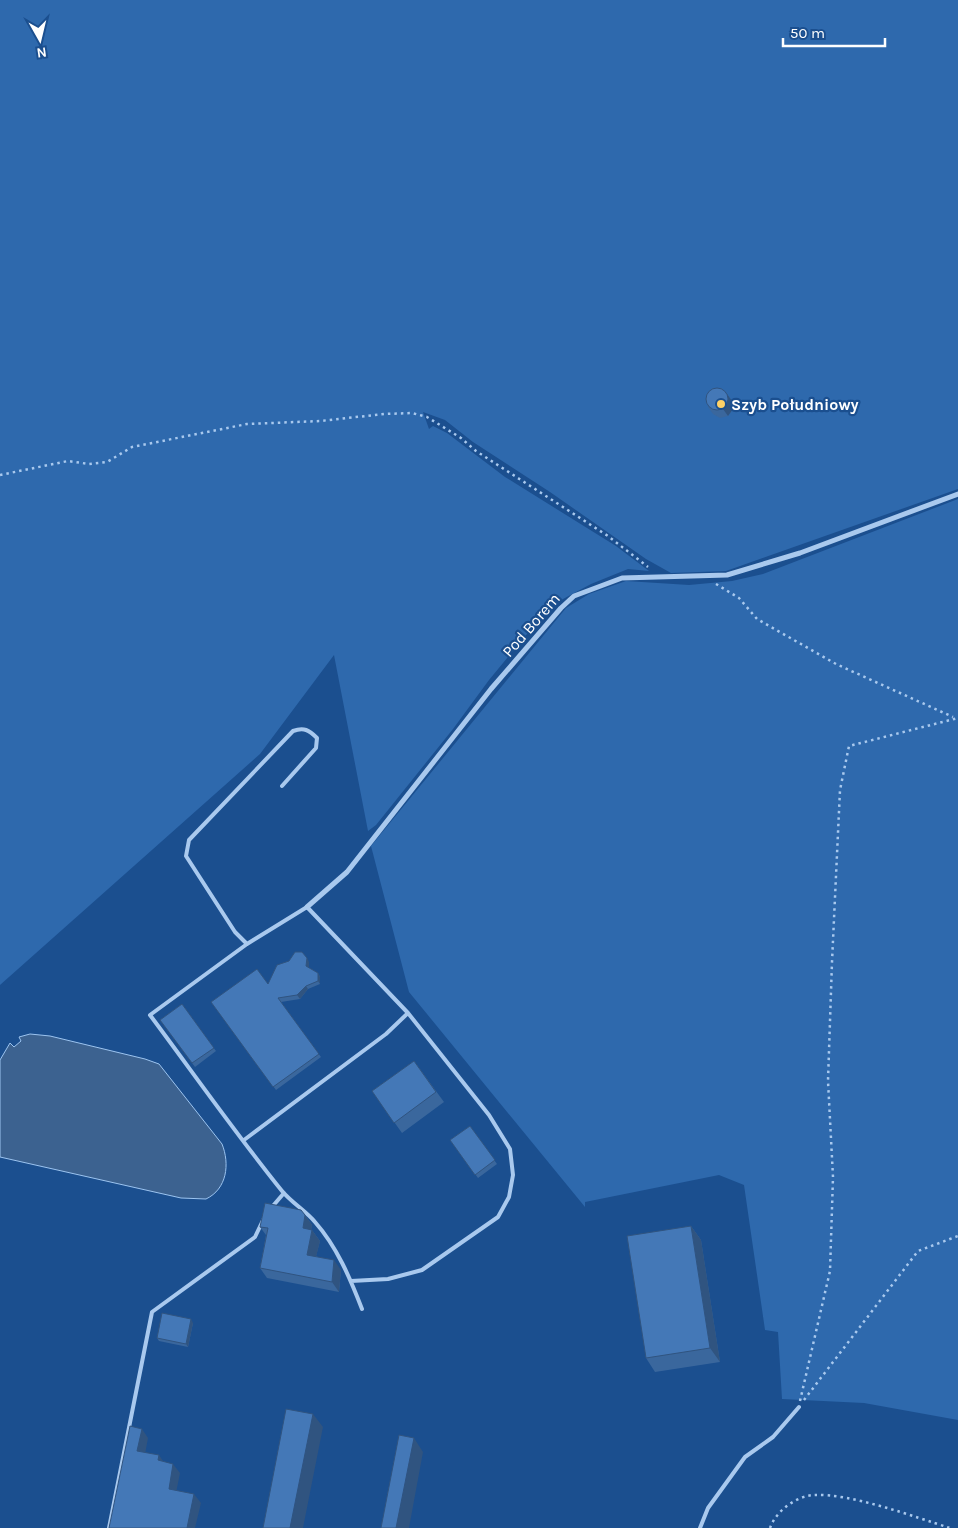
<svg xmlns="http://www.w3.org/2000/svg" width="958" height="1528" font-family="Karla,sans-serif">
<rect width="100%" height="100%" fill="#1b4f8f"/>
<!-- green -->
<path fill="#2e69ad" d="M0,0h958v489l-232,82 -55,2 -25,-14 -96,-67 -77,-50 -28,-22 -22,-8 6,17 4,-3 14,7 58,44 111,69 33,25 -21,-2 -37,15 -41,22 -61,74 -36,49 -77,96 -8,6 -34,-176 -74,99 -260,231z
M958,499v921l-94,-17 -82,-4 -4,-67 -13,-2 -21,-145 -25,-10 -134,27v5l-176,-215 -38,-146 195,-238 23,-14 37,-13 63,4 43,-4 31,-7z"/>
<!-- water -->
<path fill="#3c6290" stroke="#9cc4f0" d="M30,1034l20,2 95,23 14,5 63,80c8,20 5,45 -16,55l-25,-1 -181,-41v-97l10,-17 4,4 7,-6 -2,-4z"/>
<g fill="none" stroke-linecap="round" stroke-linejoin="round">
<!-- path -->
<path stroke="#a9c9ee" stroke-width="2.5" stroke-dasharray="2.5 4" stroke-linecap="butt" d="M0,475l68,-14 21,3 18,-2 25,-15 115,-23 73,-3 64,-7 28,-1 15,4 34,21 15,13 132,85 40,31
M716,584l23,14 18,21 79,45 117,53
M804,1400l114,-149 40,-15
M800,1401l30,-130 3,-94 -5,-96 4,-119 8,-172 9,-44 109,-28
M770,1528c6,-17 26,-32 44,-33 36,-2 101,22 136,33"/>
<!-- service -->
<path stroke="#a9c9ee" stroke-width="4" d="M247,944l-12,-12 -49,-76 3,-16 104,-109c11,-4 16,-1 24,7l-1,10 -34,38
M244,1140l142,-106 22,-21
M272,1207l12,-14
M351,1281l37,-2 34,-9 76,-53 11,-20 4,-22 -3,-26 -21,-34 -81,-102 -101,-106 -60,37 -97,71c44,59 86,119 132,176 10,12 24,20 33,31 22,25 35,56 47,87
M109,1528l43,-216 103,-75 10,-21
M700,1528l8,-20 37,-51 28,-20 26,-30"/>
<!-- minor -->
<path stroke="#a9c9ee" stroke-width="5" d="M307,907l40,-35 144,-183 70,-81 13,-12 48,-18 105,-3 73,-22 158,-59"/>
</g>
<!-- wall -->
<path fill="#3a679d" d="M727,394l5,7 1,8 -5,7 -8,2 -7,-4 -5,-7z
M289,961l20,1v6l9,5 2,4v7l-12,5 -8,10 -19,3 40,55 -45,33 -65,-88 57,-18z
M182,1004l34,47 -21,16 -35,-47z
M414,1061l30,41 -42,31 -30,-42z
M470,1126l27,38 -19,14 -28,-38z
M305,1215l7,10 -1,5h1l8,11 -4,15 25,14 -2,22 -72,-14 -7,-10 6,-33 -6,-8z
M691,1226l10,14 19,122 -65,10 -9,-14z
M193,1323l-5,24 -29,-6 -2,-3z"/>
<!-- shaded-wall -->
<path fill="#305480" d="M727,394l5,7 1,8 -5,7 -5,-7z
M307,958l2,4v8l-3,-4z
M318,973l2,4v7l-2,-3z
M306,986l2,3 -8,10 -3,-4z
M305,1215l7,10 -2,13 -7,-10z
M691,1226l10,14 19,122 -10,-14z
M312,1230l8,11 -6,24 -7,-10z
M334,1260l7,10 -2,22 -7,-10z
M191,1319l2,4 -5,24 -2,-3z
M313,1414l10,13 -20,101h-13z
M142,1429l6,9 -4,22 -7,-9z
M414,1438l9,14 -14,76h-13z
M159,1455l6,9 -7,-4z
M173,1464l7,9 -5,25 -6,-9z
M194,1494l7,9 -6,25h-8z"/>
<!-- building -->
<path fill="#4478b7" stroke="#305480" d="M706 399a11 11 0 1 1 22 0a11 11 0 1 1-22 0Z
M295,952h7l5,6 -1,8 12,7v8l-12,5 -9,9 -19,3 41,56 -46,33 -62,-85 46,-33 11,15 9,-19 12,-4z
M182,1004l32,44 -22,15 -32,-43z
M414,1061l22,31 -42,31 -22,-32z
M470,1126l25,34 -20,15 -25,-35z
M265,1203l36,7 4,5 -2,13 9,2 -5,25 27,5 -2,22 -72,-14 8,-40 -8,-1z
M691,1226l19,122 -64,10 -19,-122z
M162,1313l29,6 -5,25 -29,-6z
M286,1409l27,5 -23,114h-27z
M130,1426l12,3 -5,22 22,4 -1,5 15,4 -4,25 25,5 -7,34h-78z
M399,1435l15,3 -18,90h-15z"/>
<!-- markers -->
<circle fill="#ffd166" stroke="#1b4f8f" stroke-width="2" cx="721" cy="404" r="5"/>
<g text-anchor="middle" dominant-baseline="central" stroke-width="4.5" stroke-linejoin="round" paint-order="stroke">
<!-- poi labels -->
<g font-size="16" font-weight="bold" fill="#fff" stroke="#1b4f8f" text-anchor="start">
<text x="731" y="404">Szyb Południowy</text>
</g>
<!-- street labels -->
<g font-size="16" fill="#fff" stroke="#1b4f8f">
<text transform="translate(531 625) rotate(-49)">Pod Borem</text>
</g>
</g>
<!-- north arrow -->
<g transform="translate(40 40) rotate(172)" stroke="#1b4f8f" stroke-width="4" paint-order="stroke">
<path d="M0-4L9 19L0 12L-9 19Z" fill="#ffffff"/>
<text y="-8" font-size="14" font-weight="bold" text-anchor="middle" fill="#ffffff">N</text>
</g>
<!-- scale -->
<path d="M783 38v8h102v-8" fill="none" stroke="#ffffff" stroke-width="2.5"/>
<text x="790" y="38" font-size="15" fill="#ffffff" stroke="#1b4f8f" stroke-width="4" paint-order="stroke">50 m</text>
</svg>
